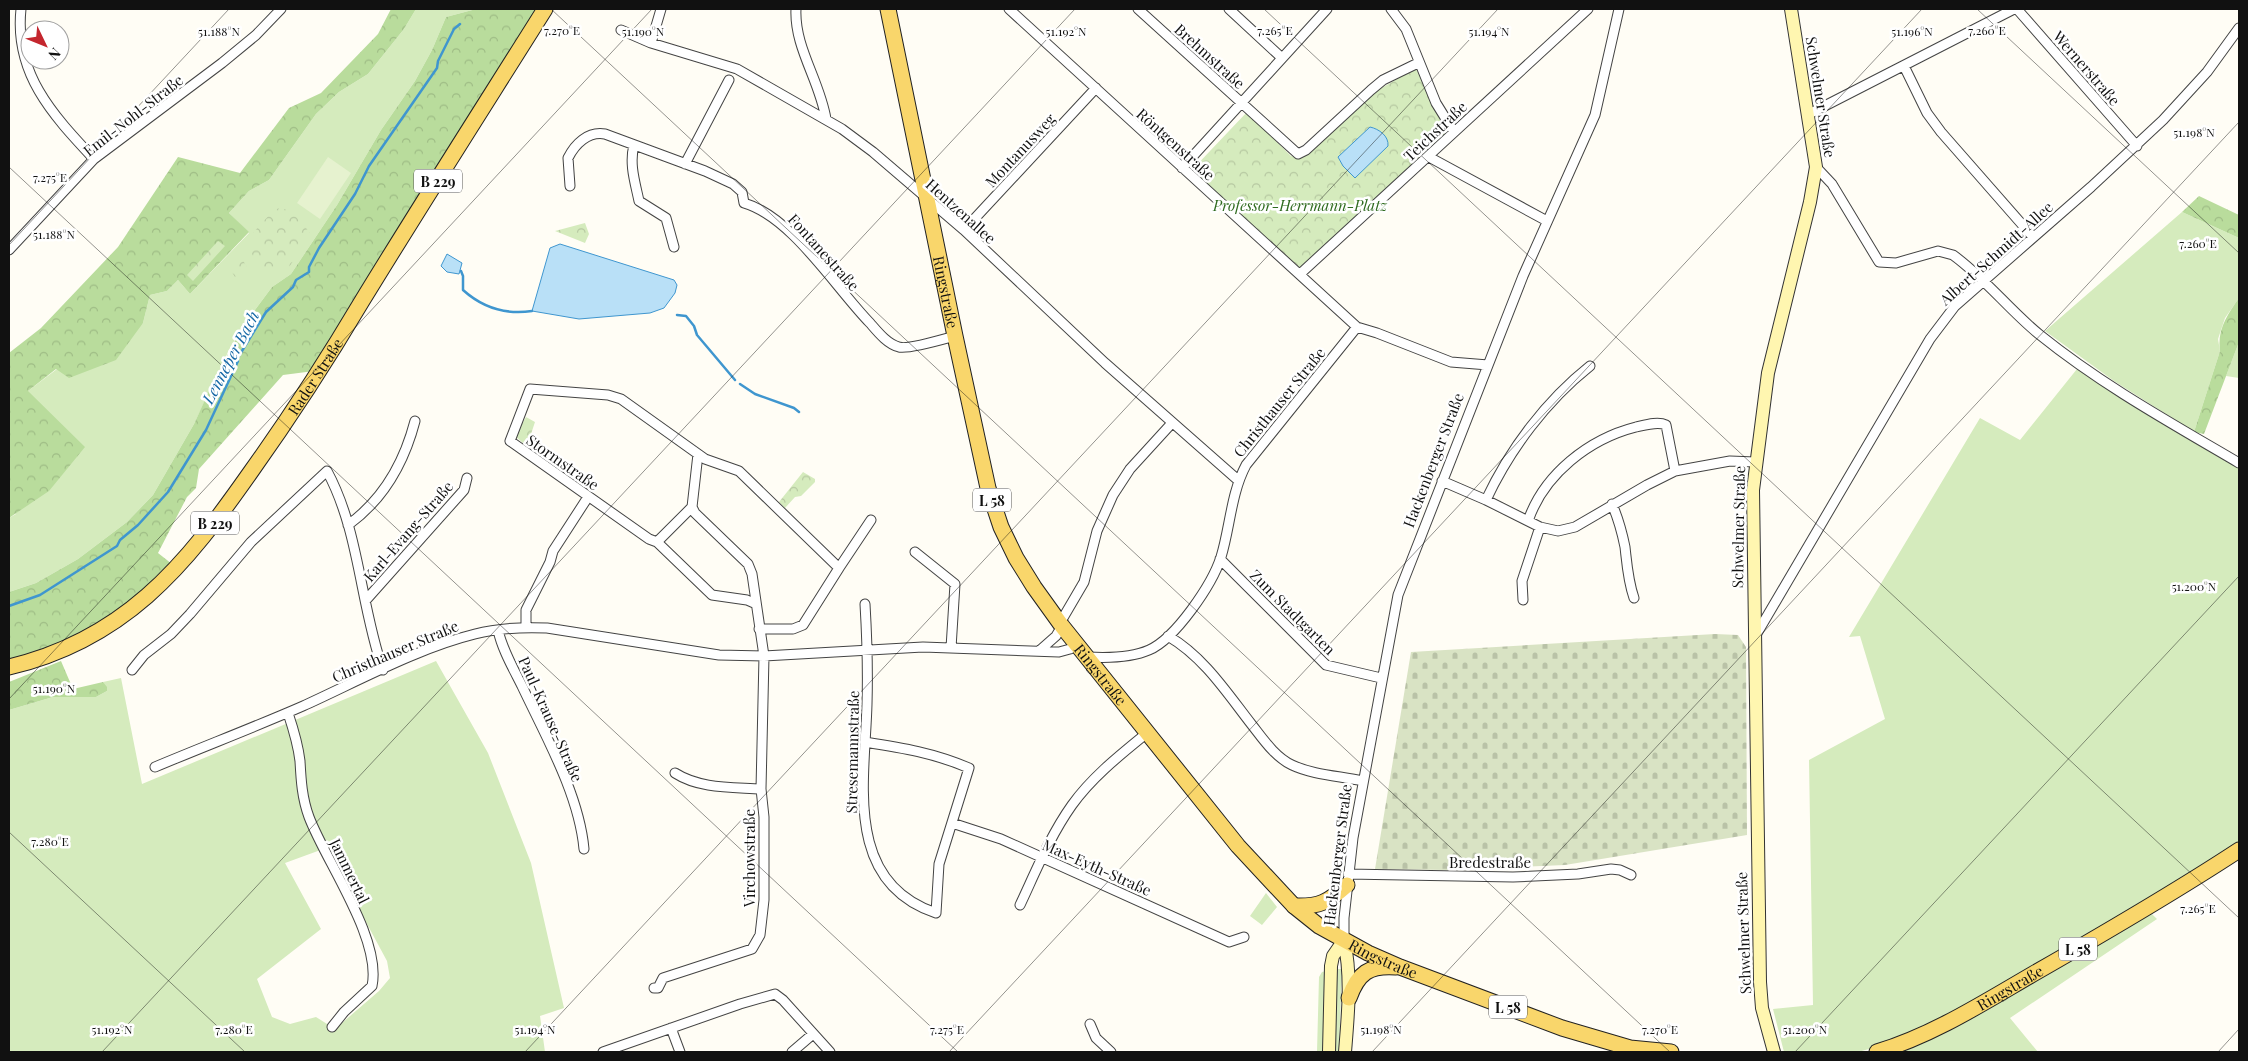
<svg xmlns="http://www.w3.org/2000/svg" width="2248" height="1061" font-family="'Playfair Display',serif">
<defs>
<pattern id="forest-crowns" width="20" height="18" patternUnits="userSpaceOnUse" patternTransform="scale(1.25)"><rect width="20" height="18" fill="#b9dc9c"/><path d="M2 6a3 3 0 1 1 6 0M12 15a3 3 0 1 1 6 0" fill="none" stroke="#9ebc85"/></pattern>
<pattern id="cemetery-stones" width="16" height="16" patternUnits="userSpaceOnUse" patternTransform="scale(1.25)"><rect width="16" height="16" fill="#d9e3c4"/><path d="M2 7V4a2 2 0 0 1 4 0v3zM10 15v-3a2 2 0 0 1 4 0v3z" fill="#b9c2a7"/></pattern>
<pattern id="park-crowns" width="20" height="18" patternUnits="userSpaceOnUse" patternTransform="scale(1.25)"><rect width="20" height="18" fill="#d5ebbd"/><path d="M2 6a3 3 0 1 1 6 0M12 15a3 3 0 1 1 6 0" fill="none" stroke="#b6c8a1"/></pattern>
</defs>
<rect width="100%" height="100%" fill="#fffdf5"/>
<!-- grass -->
<path fill="#d5ebbd" fill-rule="evenodd" d="M416,9h60l-30,8 -14,33 -17,31 -34,49 -44,75 -46,69 -19,13 -29,39 -13,22 -36,76 -41,71 -26,27 -49,37 -42,24 -27,9v-74l7,-4 12,-123 29,-22 86,-46 7,-28 17,-4 11,-11 12,14 59,-61 -20,-20 20,-22 20,-11 47,-66 23,-22 29,-18 36,-45z
M2182,212l57,26v60l-14,20 -7,21 2,12 -26,81 -80,-51 -69,-50z
M2239,342v36l-13,-2z
M2077,369l123,75 39,22v377l-85,56 -209,118 -54,26 -33,9h-74l-11,-43 40,-4 -4,-245 76,-41 -25,-83 -11,1 131,-219 40,22z
M436,661l52,92 43,110 33,145 -24,8 5,36h-536v-342l44,-13h43l11,-6 -4,-9 18,-4 21,106zM326,848l61,113 3,17 -11,13 -44,38 -19,-12 -26,7 -18,-7 -15,-38 64,-50 -36,-66z
M1266,893l11,14 -15,18 -12,-9z
M2152,914l5,5 -147,99 28,34h-142z
M1336,969h6l-3,83h-7z
M1326,971l-3,81h-6l2,-75 3,-5z"/>
<!-- forest -->
<path fill="url(#forest-crowns)" d="M391,9h25l-12,20 -36,45 -29,18 -23,22 -47,66 -20,11 -20,22 20,19 -59,62 -12,-14 -11,11 -17,4 -7,28 -27,37 -47,18 -13,-9 -28,22 57,56 -36,44 -40,27v-165l32,-25 77,-81 60,-90 62,16 49,-65 32,-15 57,-59z
M476,9h63l-225,362 -31,4 -84,94 -3,19 -9,9 -29,56 14,11 -32,31 -66,44 -65,22v-69l27,-9 42,-24 49,-37 26,-27 41,-71 21,-46 28,-52 29,-39 19,-13 46,-69 44,-75 34,-49 17,-31 14,-33z
M2199,196l40,19v23l-57,-26z
M2239,298v44l-35,92 -10,-2 26,-81c-3,-21 7,-36 19,-53z
M61,661l12,28 30,-7 4,5v4l-11,6h-43l-44,13v-28z"/>
<!-- cemetery -->
<path fill="url(#cemetery-stones)" d="M1715,634l23,1 8,12 1,188 -182,30 -119,5 -71,-1 36,-217z"/>
<!-- park -->
<path fill="url(#park-crowns)" d="M1416,68l32,65 -148,136 -109,-98 56,-59 44,44 8,2 7,-3 67,-62z
M279,208l15,3 17,24 -22,32 -20,10c-16,-14 -20,-23 -17,-43l21,-23z
M585,223l4,11 -4,9 -30,-12z
M218,241l7,5 -32,35 -6,-6z
M240,256l9,14 -14,7 -8,-13z
M526,417l9,5 -5,15 -6,7 -9,-8z
M803,472l12,7v3l-14,14 -6,1 -10,11 -6,-6z"/>
<!-- pitch -->
<path fill="#e6f2cf" d="M328,157l23,16 -31,46 -23,-16z"/>
<!-- water -->
<path fill="#b9e0f7" stroke="#3f96cf" d="M1370,127c9,2 19,9 18,19l-33,32 -12,-12 -5,-9z
M560,244l114,36 3,5 -2,8 -11,15 -14,5 -71,6 -47,-8 18,-63z
M447,254l15,9 -3,11 -12,-2 -6,-6z"/>
<g fill="none" stroke-linecap="round" stroke-linejoin="round">
<!-- stream -->
<path stroke="#3f96cf" stroke-width="2.5" d="M461,271l2,5v14c20,18 42,25 69,21
M677,315l9,1 8,10 3,9 38,45
M740,384l15,10 39,14 5,4
M9,606l31,-11 77,-49 3,-6 18,-15 30,-33 38,-62 32,-69 -1,-2 29,-47 27,-25 3,-7 13,-8v-5l10,-19 36,-54 14,-28 68,-98 1,-7 16,-32 6,-5"/>
<!-- street casing -->
<g stroke="#444" stroke-width="11">
<path id="street" d="M21,9c-7,65 32,106 73,150
M796,9c-2,38 24,72 30,110
M1009,9l348,318 20,6 74,29 37,3
M1138,9l160,145 8,-4 65,-60 12,-10 35,-17
M1229,9l53,49
M1391,9l15,20 30,74 18,29
M2017,9l120,137
M621,30l30,13 86,26 105,60 31,23 91,78 141,133 134,118
M651,43l10,-34
M1904,66l23,47 14,19 92,105
M1807,115l207,-106
M634,145c-5,19 1,37 5,56l27,17 8,29
M1429,157l118,64
M685,164l44,-84
M1816,167l16,17 47,78 17,1 42,-12 15,4c32,23 57,56 87,80 62,50 131,88 199,128
M1182,168l145,-159
M570,186l-2,-28c7,-14 20,-27 37,-24l100,37 28,13 9,8 2,11c48,14 91,84 126,120 7,8 17,21 29,24 8,3 45,-8 56,-11
M964,230l132,-142
M9,250l85,-91 128,-96 34,-28 25,-26
M1300,274l288,-265
M698,454l-6,53 -35,35 -8,-3 -139,-98 20,-52 78,6 13,4 84,60 34,12 100,97 -36,57 -10,4h-34
M1442,481l44,19 54,27 18,4 17,-4 72,-42 28,-14 55,-10 25,1
M1486,500c24,-51 60,-99 104,-134
M1612,504c6,14 10,28 13,43 2,18 3,34 9,51
M1528,521c16,-47 61,-82 108,-94 9,-2 22,-6 30,-2l9,46
M348,525c36,-26 56,-62 67,-104
M657,542l55,53 35,5 9,4
M915,552l40,32 -4,64
M1220,559l106,106 55,13
M839,568l32,-48
M366,600l98,-110 3,-12
M1523,600l-1,-19 18,-54
M865,604c2,34 3,67 2,100 -2,76 -24,178 69,209l3,-49 30,-96c-35,-15 -66,-20 -104,-26
M1060,623l24,-41 13,-51 16,-36 17,-26 42,-46
M526,627v-17l24,-48 3,-11 35,-54
M498,630c4,19 15,38 24,56 23,49 57,108 62,163
M1756,635l174,-296 25,-33 136,-119 72,-67 44,-48 32,-44
M1168,636c36,21 59,57 84,89 11,14 23,32 40,40 21,10 48,11 71,16
M1039,651l17,-15 6,-10
M1088,657c19,1 43,1 61,-7 26,-11 63,-65 72,-93 9,-29 10,-64 25,-92l111,-138
M132,670l12,-15 27,-21 19,-20 61,-72 76,-71c33,61 33,134 56,199
M288,713c5,15 10,31 12,48 1,19 2,37 9,56 17,45 73,122 63,169l-28,26 -12,15
M155,767c50,-21 100,-40 148,-61 55,-25 115,-58 172,-72 23,-6 48,-7 72,-6l172,27 45,1 159,-9 136,5 11,-3 7,-5
M675,773c25,16 57,14 86,16
M952,823l49,16 228,103 15,-5
M1348,874l165,3 65,-3 33,-5 9,1 11,5
M1020,905c16,-34 30,-69 52,-100 20,-28 48,-50 75,-72
M1344,940v-22l9,-80 45,-243 125,-319 72,-161 24,-106
M654,988h4l5,-10 89,-29 8,-14 4,-35v-83l-3,-28 3,-133 -12,-82 -4,-10 -53,-51 -3,-6
M1090,1024l6,14 15,14
M671,1028l9,24
M603,1052l137,-48 35,-10 8,6 47,52
M792,1052l21,-18"/>
</g>
<!-- secondary casing -->
<g stroke="#333" stroke-width="14">
<path id="secondary" d="M1344,940c8,37 4,75 1,112
M1329,1052l2,-86 2,-10 11,-16
M1774,1052l-12,-44 -2,-26 -7,-492 15,-117 42,-171 6,-35 -25,-158"/>
</g>
<!-- primary casing -->
<g stroke="#222" stroke-width="17">
<g id="primary">
<path id="s1" d="M888,9l67,327 33,152 13,39 15,31 18,29 28,39 176,220 56,60 25,20 49,27 32,14 162,61 68,20 41,4"/>
<path id="s2" d="M9,667c51,-12 98,-36 138,-71 41,-36 72,-79 103,-123 40,-56 77,-113 112,-172 60,-98 122,-195 183,-292"/>
<path d="M1294,906c26,1 34,-4 53,-21"/>
<path d="M1349,998c9,-25 20,-33 47,-31"/>
<path id="s3" d="M1877,1052c56,-17 106,-49 156,-78 70,-40 139,-80 206,-124"/>
</g>
</g>
<!-- street -->
<use href="#street" stroke="#fff" stroke-width="9"/>
<!-- secondary -->
<use href="#secondary" stroke="#fff6b0" stroke-width="12"/>
<!-- primary -->
<use href="#primary" stroke="#f9d66b" stroke-width="15"/>
</g>
<!-- ticks -->
<path fill="none" stroke="#111" stroke-width="1" stroke-opacity="0.45" d="M551,9l1119,1043M1264,9l975,909M1977,9l262,244M9,167l949,885M9,245l220,-236M9,699l643,-690M9,832l236,220M102,1052l973,-1043M525,1052l973,-1043M949,1052l973,-1043M1372,1052l867,-930M1795,1052l444,-476M2218,1052l21,-23"/>
<g text-anchor="middle" dominant-baseline="central" stroke-width="5" stroke-linejoin="round" paint-order="stroke">
<!-- shield labels -->
<g fill="#fff" stroke="#585858" stroke-width="1">
<rect x="414" y="169.5" width="48" height="23" rx="4"/>
<rect x="973" y="488.5" width="38" height="23" rx="4"/>
<rect x="191" y="511.5" width="48" height="23" rx="4"/>
<rect x="2059" y="937.5" width="38" height="23" rx="4"/>
<rect x="1489" y="995.5" width="38" height="23" rx="4"/>
</g>
<g font-size="14" font-weight="bold" fill="#111">
<text x="438" y="181">B 229</text>
<text x="992" y="500">L 58</text>
<text x="215" y="523">B 229</text>
<text x="2078" y="949">L 58</text>
<text x="1508" y="1007">L 58</text>
</g>
<!-- street labels -->
<g font-size="15" fill="#111" stroke="#fff">
<text transform="translate(1210 56) rotate(42)">Brehmstraße</text>
<text transform="translate(2087 68) rotate(49)">Wernerstraße</text>
<text transform="translate(1821 97) rotate(81)">Schwelmer Straße</text>
<text transform="translate(133 115) rotate(-38)">Emil-Nohl-Straße</text>
<text transform="translate(1435 131) rotate(-43)">Teichstraße</text>
<text transform="translate(1176 144) rotate(42)">Röntgenstraße</text>
<text transform="translate(1020 150) rotate(-47)">Montanusweg</text>
<text transform="translate(961 211) rotate(42)">Hentzenallee</text>
<text transform="translate(824 252) rotate(48)">Fontanestraße</text>
<text transform="translate(1996 253) rotate(-42)">Albert-Schmidt-Allee</text>
<text stroke="none"><textPath href="#s1" startOffset="289">Ringstraße</textPath></text>
<text stroke="none"><textPath href="#s2" startOffset="434">Rader Straße</textPath></text>
<text transform="translate(1279 402) rotate(-51)">Christhauser Straße</text>
<text transform="translate(1433 460) rotate(-69)">Hackenberger Straße</text>
<text transform="translate(563 462) rotate(35)">Stormstraße</text>
<text transform="translate(1738 527) rotate(-89)">Schwelmer Straße</text>
<text transform="translate(408 531) rotate(-49)">Karl-Evang-Straße</text>
<text transform="translate(1293 612) rotate(45)">Zum Stadtgarten</text>
<text transform="translate(395 651) rotate(-23)">Christhauser Straße</text>
<text stroke="none"><textPath href="#s1" startOffset="709">Ringstraße</textPath></text>
<text transform="translate(551 719) rotate(66)">Paul-Krause-Straße</text>
<text transform="translate(852 752) rotate(-89)">Stresemannstraße</text>
<text transform="translate(1337 855) rotate(-83)">Hackenberger Straße</text>
<text transform="translate(749 858) rotate(-90)">Virchowstraße</text>
<text x="1490" y="862">Bredestraße</text>
<text transform="translate(1097 867) rotate(24)">Max-Eyth-Straße</text>
<text transform="translate(350 871) rotate(64)">Jammertal</text>
<text transform="translate(1743 933) rotate(-92)">Schwelmer Straße</text>
<text stroke="none"><textPath href="#s1" startOffset="1115">Ringstraße</textPath></text>
<text stroke="none"><textPath href="#s3" startOffset="148">Ringstraße</textPath></text>
</g>
<!-- park labels -->
<g font-size="15" font-style="italic" fill="#2f6b1f" stroke="#fff">
<text x="1300" y="205">Professor-Herrmann-Platz</text>
</g>
<!-- water labels -->
<g font-size="16" font-style="italic" fill="#1768a6" stroke="#fff">
<text transform="translate(230 357) rotate(-62)">Lenneper Bach</text>
</g>
</g>
<g font-size="12" text-anchor="middle" fill="#111" stroke="#fff" stroke-width="5" stroke-linejoin="round" paint-order="stroke">
<text x="562" y="35">7.270°E</text>
<text x="1275" y="35">7.265°E</text>
<text x="1987" y="35">7.260°E</text>
<text x="643" y="36">51.190°N</text>
<text x="219" y="36">51.188°N</text>
<text x="1066" y="36">51.192°N</text>
<text x="1489" y="36">51.194°N</text>
<text x="1912" y="36">51.196°N</text>
<text x="2194" y="137">51.198°N</text>
<text x="50" y="182">7.275°E</text>
<text x="54" y="239">51.188°N</text>
<text x="2198" y="248">7.260°E</text>
<text x="2194" y="591">51.200°N</text>
<text x="54" y="693">51.190°N</text>
<text x="50" y="846">7.280°E</text>
<text x="2198" y="913">7.265°E</text>
<text x="112" y="1034">51.192°N</text>
<text x="535" y="1034">51.194°N</text>
<text x="1381" y="1034">51.198°N</text>
<text x="1805" y="1034">51.200°N</text>
<text x="234" y="1034">7.280°E</text>
<text x="947" y="1034">7.275°E</text>
<text x="1660" y="1034">7.270°E</text>
</g>
<!-- border -->
<rect width="2248" height="1061" fill="none" stroke="#111111" stroke-width="20"/>
<!-- north arrow -->
<g transform="translate(45 45) rotate(133)"><circle r="24" fill="#ffffff" stroke="#a0a0a0"/>
<path d="M0-4L9 19L0 12L-9 19Z" fill="#c4262e"/>
<text y="-8" font-size="14" font-weight="bold" text-anchor="middle" fill="#111111">N</text>
</g>
</svg>
